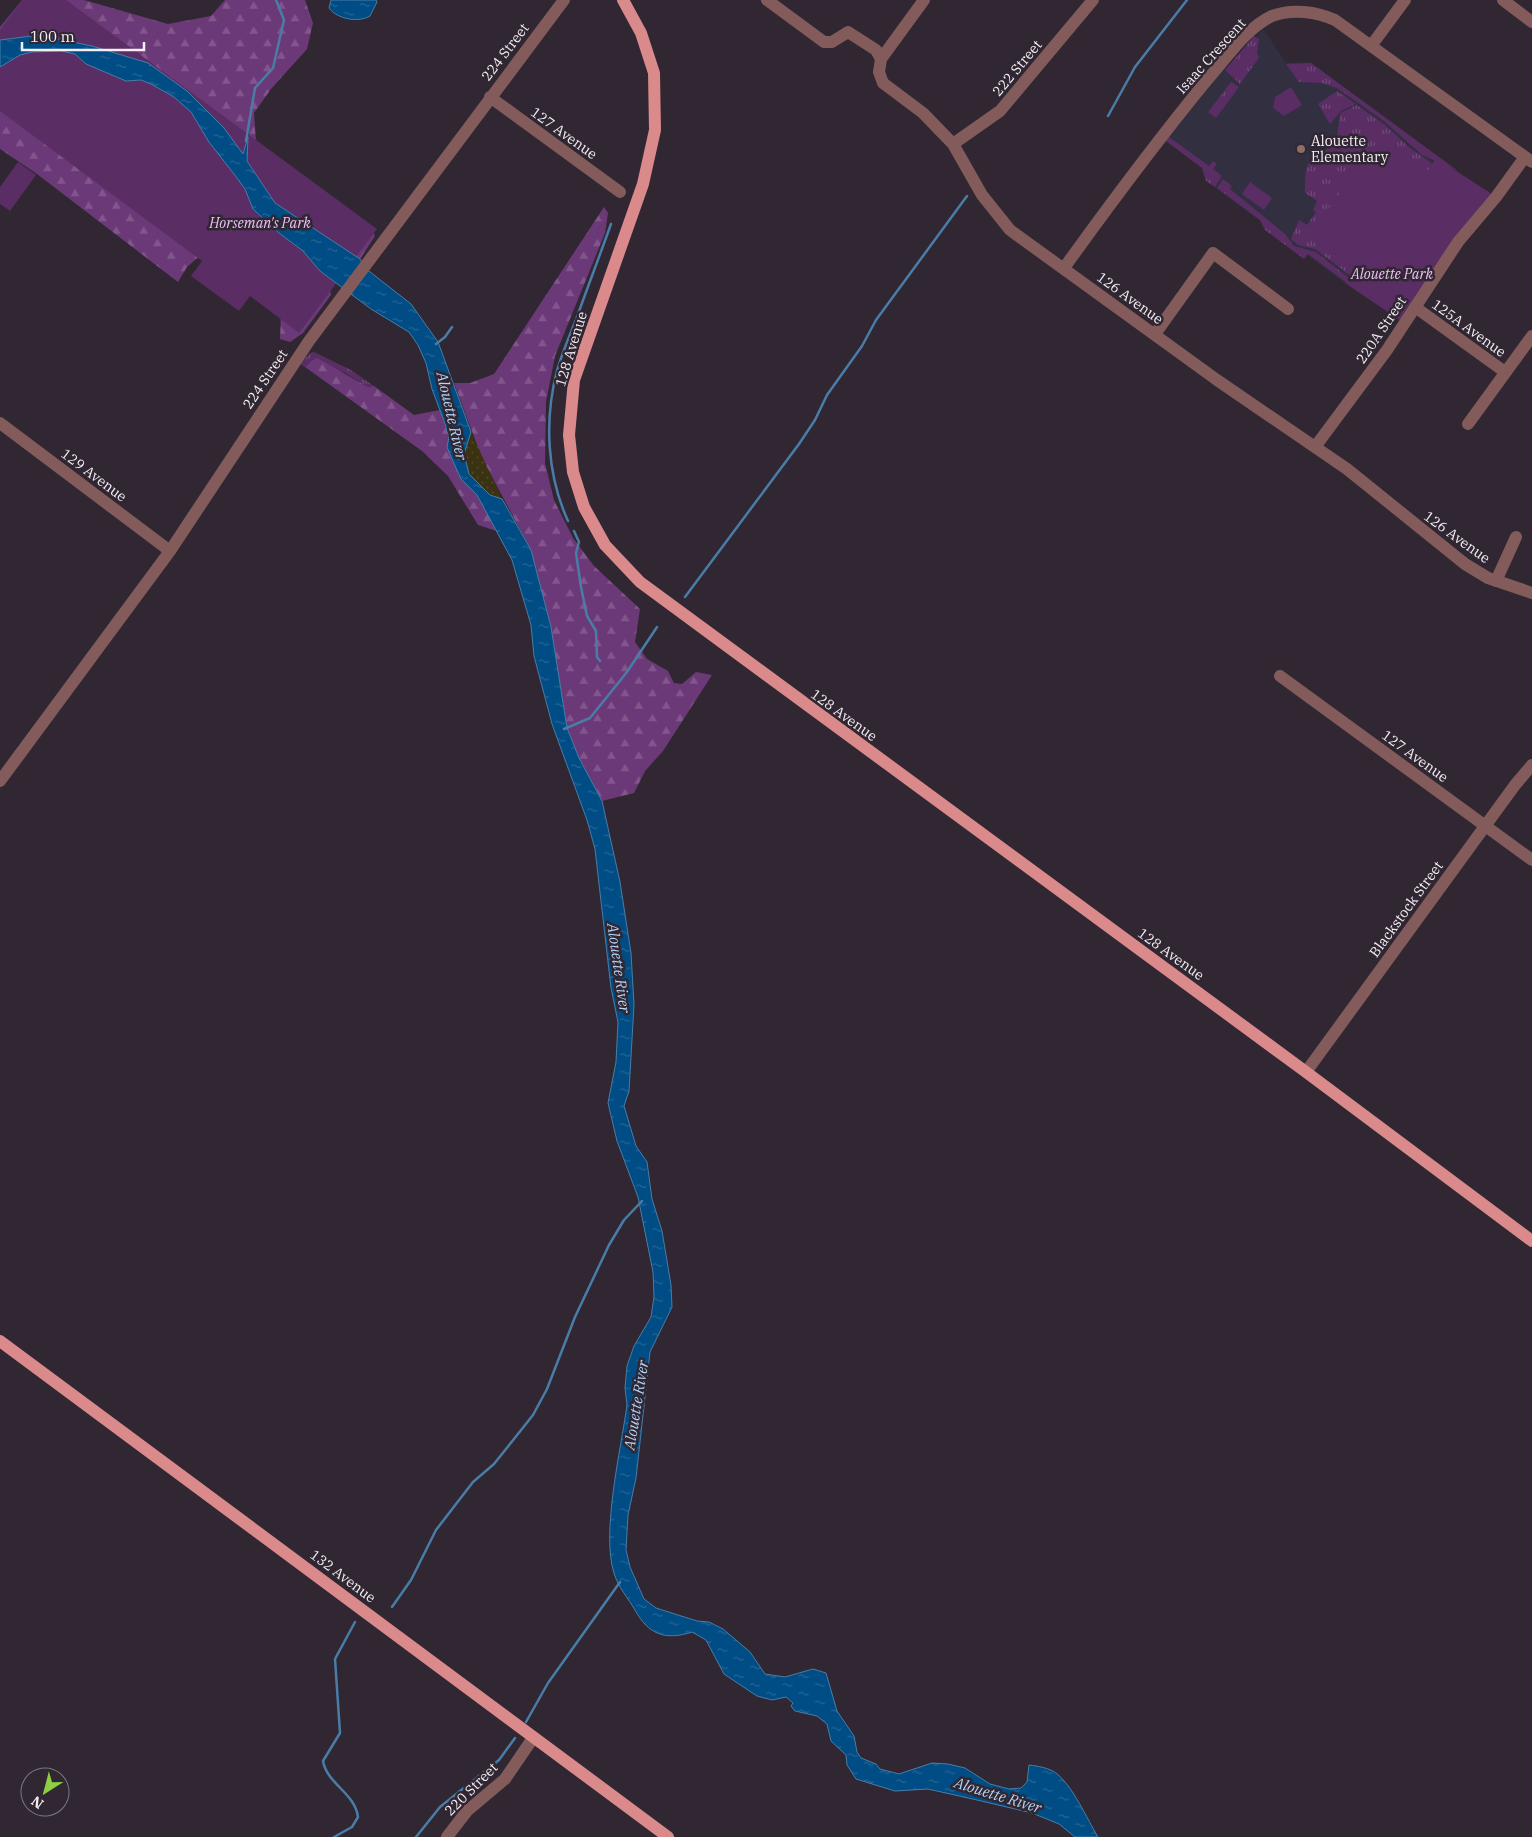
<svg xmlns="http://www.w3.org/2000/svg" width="1532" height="1837" font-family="'IBM Plex Serif',serif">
<defs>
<pattern id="grass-tufts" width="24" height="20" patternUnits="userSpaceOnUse" patternTransform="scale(1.25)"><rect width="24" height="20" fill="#5a2d64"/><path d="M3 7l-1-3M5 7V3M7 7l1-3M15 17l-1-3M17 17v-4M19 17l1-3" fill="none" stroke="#724c7b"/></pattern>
<pattern id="forest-firs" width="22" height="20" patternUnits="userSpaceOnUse" patternTransform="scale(1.25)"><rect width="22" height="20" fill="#6c3978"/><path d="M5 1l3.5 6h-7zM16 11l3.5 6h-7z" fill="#82568c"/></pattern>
<pattern id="sand-dots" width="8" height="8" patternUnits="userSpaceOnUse" patternTransform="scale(1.25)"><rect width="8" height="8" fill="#3a3211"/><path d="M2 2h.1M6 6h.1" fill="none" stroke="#4d4628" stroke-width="1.8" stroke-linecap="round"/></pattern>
<pattern id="water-ripples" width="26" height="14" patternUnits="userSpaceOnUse" patternTransform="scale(1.25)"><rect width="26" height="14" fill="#004c85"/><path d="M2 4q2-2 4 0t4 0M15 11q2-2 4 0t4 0" fill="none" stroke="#266697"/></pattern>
</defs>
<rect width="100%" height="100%" fill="#302732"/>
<!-- education -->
<path fill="#322f40" d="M1263,29l23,34 25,-1 125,96 -91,125 -139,-102 -4,-13 -36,-27 50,-63z"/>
<!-- grass -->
<path fill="url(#grass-tufts)" d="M1254,36l5,3 -2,14 2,5 -19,26 -15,-14z
M1311,63l147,108 -36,-16 -38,-34 -47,-33 -15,-5 -23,-1 -13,-18z
M1231,82l8,5 -23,31 -8,-6z
M1337,91l19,13 -15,7 -11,13 -12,-20z
M1357,105l28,20 24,22 24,17 -77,116 -41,-31 -17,-4 -7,-6 8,-19 8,5 9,-13 -3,-2 4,-9 -12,-8c0,-16 -1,-31 13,-41h6l13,-15 3,-24z
M1169,137l40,29 4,-5 4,3 -4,5 9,7 -7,11 -9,-6 -4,-13 -36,-27z
M1223,179l9,7 -2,3 55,45 9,12 22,6 15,12 23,18 12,15 -58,-43 -4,5 -39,-29 -5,-10 -43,-32z
M314,352l37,18 23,16 -6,1 -23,-14 -34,-12 -6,6 -5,-3 10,-11z"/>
<!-- forest -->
<path fill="url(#forest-firs)" d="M22,0h62l84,24 43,-8 14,-16h80l8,23 -6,26 -36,40 -17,24 2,29 115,86 4,8 -15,23 -15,-8 -96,-108v-11l-5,7 -244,-99v-13z
M0,73l329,210 2,12 -28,38 -13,9 -10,-3 1,-25 -64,-73 -30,26 -9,15 -141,-108 -37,-25z
M604,207l4,6 -3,20 -50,123 -9,46 -1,61 9,37 19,38 21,28 46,43 -5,33 12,17 21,12 6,12 8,1 14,-12 16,3 -49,76 -18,20 -11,22 -32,8 -23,-43 -12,-30 -16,-101 -20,-77 -49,-92 -28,-75h16l24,-9z
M317,358l51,29 6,-1 40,29 26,-5 9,27 3,22 9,20 16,16 20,36 -19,-6 -30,-49 -26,-25 -117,-84 6,-6z"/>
<!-- sand -->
<path fill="url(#sand-dots)" d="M471,432l31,67c-17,-5 -39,-24 -38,-45 0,-7 5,-15 7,-22z"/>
<!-- park -->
<path fill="#5a2d64" d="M22,0h44l311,229 -78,104 -49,-37 -11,15 -48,-35 11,-15 -202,-150v-81z
M1291,87l11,18 -18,11 -11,-8 2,-11z
M1378,141l46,35 12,-18 56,36 -91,127 -56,-38 9,-14 -45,-34z
M18,162l18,13 -26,36 -10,-7v-17z
M1250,182l22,16 -8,12 -22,-16z"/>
<!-- water -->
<path fill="url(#water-ripples)" stroke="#497da7" d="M331,0h45l1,2 -7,14c-12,7 -33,3 -41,-8z
M39,35l53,11 56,17 39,28 37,37 19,26 5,-17 -1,24 28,42 85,56 5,9 46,36 27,38 33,90 -7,22 5,20 21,21 12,4 29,51 20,77 16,101 12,30 23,43 18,81 11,71 3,52 -5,86 -5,15 12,40 11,16 5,37 10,32 9,54 1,22 -22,45 -14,126 -8,37 -2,35 4,17 14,32 12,9 41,13 12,1 14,7 27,23 15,22 20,3 28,-8 13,4 11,38 17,25 3,16 4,6 15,6 4,5 19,5 33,-11 16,1 17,4 25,16 19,5 12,-1 6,-6 2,-17c9,1 20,3 27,8 17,13 31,46 42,64h-23l-16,-13 -27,-11 -55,-13 -49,-11 -33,2 -39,-12 -9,-14 -1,-10 -15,-14 -4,-17 -10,-8 -22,-5 -4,-5 2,-3 -7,-6 -14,3 -15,-4 -33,-22 -18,-34 -14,-8c-27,9 -44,2 -57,-22 -7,-12 -17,-23 -21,-37 -13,-40 7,-124 13,-168l-2,-17 2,-22 7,-20 17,-29 3,-20 -1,-25 -15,-75 -21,-56 -9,-38 8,-41 2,-40 -7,-34 -16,-139 -8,-29 -35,-96 -18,-68 -3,-31 -19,-65 -35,-65 -16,-16 -9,-20 -5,-12 2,-10 -5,-16 -12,-32 -6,-26 -8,-18 -9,-13 -38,-23 -51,-38 -17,-20 -24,-18 -26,-24 -8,-20 -11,-15 -25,-32 -18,-30 -17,-15 -23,-13 -10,-4 -15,1 -40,-17 -11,-10 -14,-3 -29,1 -12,3 -20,12v-27z"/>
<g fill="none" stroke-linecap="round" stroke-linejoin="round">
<!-- stream -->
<path stroke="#497da7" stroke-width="2.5" d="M1108,116l27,-49 52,-67
M246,141l9,-53 18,-20 11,-48 -8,-20
M436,344l9,-7 7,-10
M568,521c-21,-46 -24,-101 -11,-150 5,-18 13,-36 20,-54 11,-31 23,-62 34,-93
M574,531l5,11 -3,11 5,34 6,29 9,15 1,26 3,4
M685,597l114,-153 16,-24 12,-25 35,-49 14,-26 91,-124
M564,729l26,-11 37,-46 30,-45
M392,1607l19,-27 25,-50 37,-48 21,-18 39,-49 14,-26 28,-72 34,-72 15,-25 18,-19
M526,1722l22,-39 72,-101
M334,1837l18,-10 6,-10c-3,-24 -31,-33 -35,-56l17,-28 -5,-74 20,-37
M416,1837l24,-30 59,-47 16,-22"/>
<!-- minor -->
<path stroke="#835b5b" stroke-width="12" d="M767,0l57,42h8l16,-10 28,18 5,9 -2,13 4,11 40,30 30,31 29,51 28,35 207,150 130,89 118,95 23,14 44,15
M1503,0l29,22
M1371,46l34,-46
M881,59l43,-59
M490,97l130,95
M953,144l47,-33 93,-111
M1064,268c46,-64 93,-127 143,-188 19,-21 39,-52 65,-64 20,-8 45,-4 63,4l197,142
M1415,307l90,65
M1155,334l58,-81 75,56
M0,423l170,128
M1468,424l64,-88
M1315,447l72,-97 71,-108 38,-45 29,-40
M1496,581l20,-44
M1280,676l252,184
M0,781l170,-230 139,-210 255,-341
M1306,1072l209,-287 17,-20
M447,1837l20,-26 38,-32 28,-41"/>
<!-- major -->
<path stroke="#da8a8b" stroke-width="12" d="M623,0l18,33 13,40 1,57 -12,54 -69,196 -5,55 4,37 11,35 21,38 35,37 666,490 226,169
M0,1341l668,496"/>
</g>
<!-- markers -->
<circle fill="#8d6e63" stroke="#302732" stroke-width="2" cx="1301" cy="149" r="5"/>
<g text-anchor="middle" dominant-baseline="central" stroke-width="5" stroke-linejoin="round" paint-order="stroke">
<!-- street labels -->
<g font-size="14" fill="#f4eef5" stroke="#302732">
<text transform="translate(505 52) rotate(-53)">224 Street</text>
<text transform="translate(1211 56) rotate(-48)">Isaac Crescent</text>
<text transform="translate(1017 68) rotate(-50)">222 Street</text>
<text transform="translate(564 133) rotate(36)">127 Avenue</text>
<text transform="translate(1130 298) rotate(36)">126 Avenue</text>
<text transform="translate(1469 328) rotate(36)">125A Avenue</text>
<text transform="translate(1381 330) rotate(-56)">220A Street</text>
<text transform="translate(571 349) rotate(-73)">128 Avenue</text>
<text transform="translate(265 379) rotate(-56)">224 Street</text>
<text transform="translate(94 475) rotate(37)">129 Avenue</text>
<text transform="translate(1457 537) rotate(36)">126 Avenue</text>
<text transform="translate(844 715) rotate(36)">128 Avenue</text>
<text transform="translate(1415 756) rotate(36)">127 Avenue</text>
<text transform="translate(1406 909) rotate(-54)">Blackstock Street</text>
<text transform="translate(1171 954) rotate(36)">128 Avenue</text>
<text transform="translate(343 1576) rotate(37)">132 Avenue</text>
<text transform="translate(471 1789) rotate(-45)">220 Street</text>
</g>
<!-- poi labels -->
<g font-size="14" fill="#f4eef5" stroke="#302732" text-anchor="start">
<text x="1311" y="141">Alouette<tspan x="1311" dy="16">Elementary</tspan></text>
</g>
<!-- park labels -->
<g font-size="14" font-style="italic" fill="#edc1f7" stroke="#302732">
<text x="260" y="223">Horseman's Park</text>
<text x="1392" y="274">Alouette Park</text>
</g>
<!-- water labels -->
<g font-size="15" font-style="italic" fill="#b5d6f8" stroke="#302732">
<text transform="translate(452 416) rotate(77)">Alouette River</text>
<text transform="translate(619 968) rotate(82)">Alouette River</text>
<text transform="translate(636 1405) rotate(-81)">Alouette River</text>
<text transform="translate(998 1795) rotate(17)">Alouette River</text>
</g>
</g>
<!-- north arrow -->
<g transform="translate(45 1792) rotate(216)"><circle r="24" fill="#302732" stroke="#7e7780"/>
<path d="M0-4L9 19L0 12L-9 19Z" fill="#8dce44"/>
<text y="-8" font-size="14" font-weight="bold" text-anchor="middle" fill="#f4eef5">N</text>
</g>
<!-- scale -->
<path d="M22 42v8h122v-8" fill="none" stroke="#f4eef5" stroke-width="2.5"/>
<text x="30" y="42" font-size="15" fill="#f4eef5" stroke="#302732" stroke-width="4" paint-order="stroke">100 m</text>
</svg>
